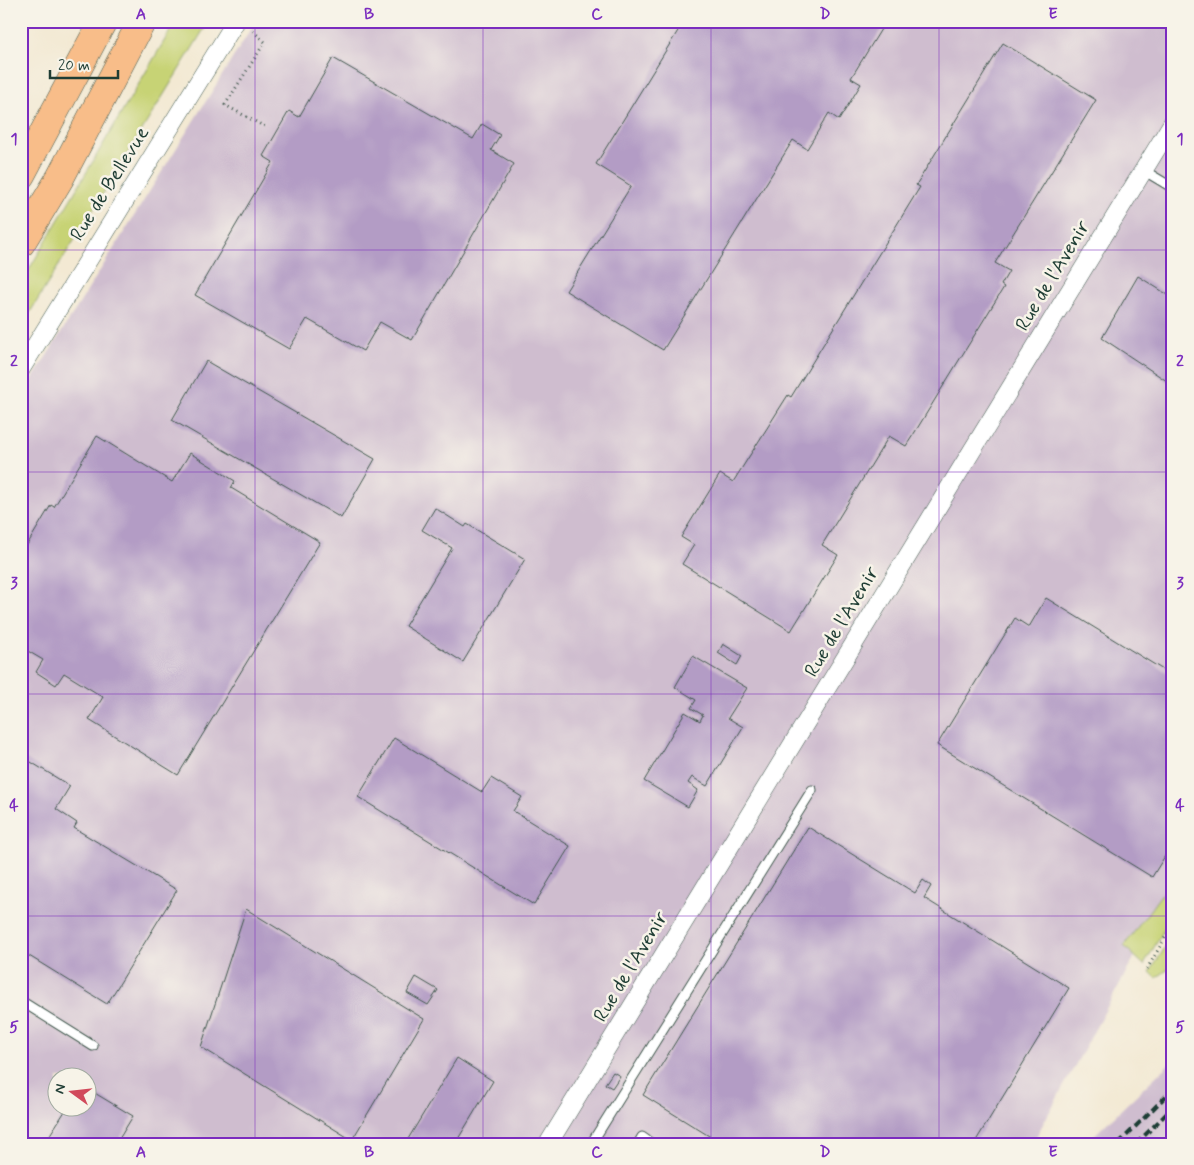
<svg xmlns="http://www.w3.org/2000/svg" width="1194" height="1165" font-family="Mynerve,sans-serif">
<rect width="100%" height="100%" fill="#f7f3e8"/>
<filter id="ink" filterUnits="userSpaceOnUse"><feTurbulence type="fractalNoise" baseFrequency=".02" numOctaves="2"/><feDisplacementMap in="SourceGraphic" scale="10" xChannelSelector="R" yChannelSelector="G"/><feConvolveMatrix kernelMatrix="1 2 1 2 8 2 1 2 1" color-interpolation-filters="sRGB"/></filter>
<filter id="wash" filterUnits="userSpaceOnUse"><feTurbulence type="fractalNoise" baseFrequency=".0096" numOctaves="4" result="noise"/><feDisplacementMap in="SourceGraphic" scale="20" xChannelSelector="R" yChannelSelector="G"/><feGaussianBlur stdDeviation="1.12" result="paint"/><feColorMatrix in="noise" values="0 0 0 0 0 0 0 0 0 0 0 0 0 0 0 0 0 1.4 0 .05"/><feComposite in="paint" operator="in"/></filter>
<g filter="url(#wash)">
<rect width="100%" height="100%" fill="#f3e9d3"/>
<!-- industrial -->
<path fill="#cfbdcf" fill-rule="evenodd" d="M256,21h917v857l-49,68 11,10 -103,188h-1011v-747zM58,1078h30v30h-30z
M1173,1060v79l-5,5h-83z"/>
<!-- green -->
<path fill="#c7d374" stroke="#738854" d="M176,21h33l-188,306v-44z
M1173,878v36l-29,51 -20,-19z
M1173,934v32l-17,12 -6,-6z"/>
<g id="blocks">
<!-- building -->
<path fill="#b39cc5" d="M684,21h202l-35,57 10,6 -22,36 -10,-7 -22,36 -14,-9 -130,210 -97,-59 65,-105 -35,-22z
M1003,43l93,57 -101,163 14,8 -8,14 3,2 -89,145 -9,14 -17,-10 -67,109 16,10 -47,76 -109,-67 12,-19 -13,-8 39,-63 13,8 55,-87 3,2 129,-210 -4,-2z
M333,58l140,81 9,-15 18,11 -9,15 23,14 -102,176 -32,-18 -17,29 -56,-32 -18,30 -94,-54 78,-133 -10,-6 26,-45 10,6z
M1138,276l35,22v87l-71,-47z
M206,361l169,98 -34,59 -169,-98z
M97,436l75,46 18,-29 45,28 -4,7 89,54 -142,233 -89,-55 14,-23 -39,-24 -8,12 -20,-13 7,-12 -22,-13v-92l30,-50 3,2z
M435,508l30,19 2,-3 58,35 -62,103 -58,-36 47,-78 -30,-18z
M1046,598l127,78v167l-21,34 -215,-132 78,-127 14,9z
M723,644l19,12 -5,9 -19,-12z
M693,656l54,32 -19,30 15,9 -36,59 -15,-9 -4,6 10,7 -10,17 -44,-26 41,-69 15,9 3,-6 -12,-7 5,-8 -21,-13z
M394,738l88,54 9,-14 31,19 -9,14 57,35 -36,59 -176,-108z
M21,756l49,30 -14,23 21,14 -3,5 103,62 -70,114 -86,-53z
M808,827l107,66 8,-13 8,6 -7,12 145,90 -95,156h-252l-79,-49z
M246,909l178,110 -72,121 -151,-93z
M416,977l22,13 -10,15 -21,-12z
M457,1058l36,23 -38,63h-50z
M613,1072l7,4 -8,12 -7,-4z
M88,1089l45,27 -17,28h-72l23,-36h21z
M185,1138l10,6h-13z"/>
</g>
</g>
<g filter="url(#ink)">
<use href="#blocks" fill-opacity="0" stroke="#3f574c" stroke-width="1"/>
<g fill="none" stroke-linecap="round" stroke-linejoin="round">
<!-- lane casing -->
<g stroke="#3f574c" stroke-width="11">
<path id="lane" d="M1143,170l30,18
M21,1001l72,45
M591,1144l221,-354
M638,1144l4,-7 10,7"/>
</g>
<!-- street casing -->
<g stroke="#3f574c" stroke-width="19">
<path id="street" d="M21,369l215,-348
M548,1144l625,-1022"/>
</g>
<!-- highway casing -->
<g stroke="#3f574c" stroke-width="29">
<path id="highway" d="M21,175l82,-154
M21,243l39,-65 82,-157"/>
</g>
<!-- path -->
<path stroke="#3f574c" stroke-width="3" stroke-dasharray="1 4" stroke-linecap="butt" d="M253,31l12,11 -40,63 42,23
M1147,969l26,-45"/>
<!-- lane -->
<use href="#lane" stroke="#fff" stroke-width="9"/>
<!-- street -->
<use href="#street" stroke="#fff" stroke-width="18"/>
<!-- highway -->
<use href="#highway" stroke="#f8bd89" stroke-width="28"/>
<!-- rail -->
<path stroke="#1f3d34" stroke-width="4" stroke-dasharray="8 4" stroke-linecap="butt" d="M1118,1144l55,-55
M1136,1144l37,-37"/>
</g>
</g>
<!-- grid -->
<path fill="none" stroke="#7b2cbf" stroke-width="1" stroke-opacity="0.55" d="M255,21v1123M483,21v1123M711,21v1123M939,21v1123M21,250h1152M21,472h1152M21,694h1152M21,916h1152"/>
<g text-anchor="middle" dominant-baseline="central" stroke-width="5" stroke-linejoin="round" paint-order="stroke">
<!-- street labels -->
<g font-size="20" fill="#1f3d34" stroke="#f7f3e8">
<text transform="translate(110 184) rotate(-58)">Rue de Bellevue</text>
<text transform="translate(1053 276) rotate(-59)">Rue de l'Avenir</text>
<text transform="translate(842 622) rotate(-59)">Rue de l'Avenir</text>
<text transform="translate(631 967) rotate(-59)">Rue de l'Avenir</text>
</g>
</g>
<!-- margin -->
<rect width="1194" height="1165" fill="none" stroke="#f7f3e8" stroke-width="55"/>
<!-- north arrow -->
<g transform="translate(72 1092) rotate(285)"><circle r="24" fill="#f7f3e8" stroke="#a1aaa0"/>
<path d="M0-4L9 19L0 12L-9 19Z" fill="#d1495b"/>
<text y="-8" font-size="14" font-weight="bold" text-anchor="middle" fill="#1f3d34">N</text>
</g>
<!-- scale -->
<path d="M50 70v8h68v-8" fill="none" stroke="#1f3d34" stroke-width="2.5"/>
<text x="58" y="70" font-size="15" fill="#1f3d34" stroke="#f7f3e8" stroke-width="4" paint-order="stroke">20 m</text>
<rect x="28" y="28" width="1138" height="1110" fill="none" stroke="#7b2cbf" stroke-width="2"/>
<g font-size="16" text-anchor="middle" font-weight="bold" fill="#7b2cbf">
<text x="141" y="19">A</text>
<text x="369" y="19">B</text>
<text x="597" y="19">C</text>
<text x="825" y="19">D</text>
<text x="1053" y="19">E</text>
<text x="14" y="144">1</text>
<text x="1180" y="144">1</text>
<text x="14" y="366">2</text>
<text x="1180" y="366">2</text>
<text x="14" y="588">3</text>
<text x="1180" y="588">3</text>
<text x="14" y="810">4</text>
<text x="1180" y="810">4</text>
<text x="14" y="1032">5</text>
<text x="1180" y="1032">5</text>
<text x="141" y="1157">A</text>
<text x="369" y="1157">B</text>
<text x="597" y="1157">C</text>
<text x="825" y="1157">D</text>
<text x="1053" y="1157">E</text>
</g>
</svg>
